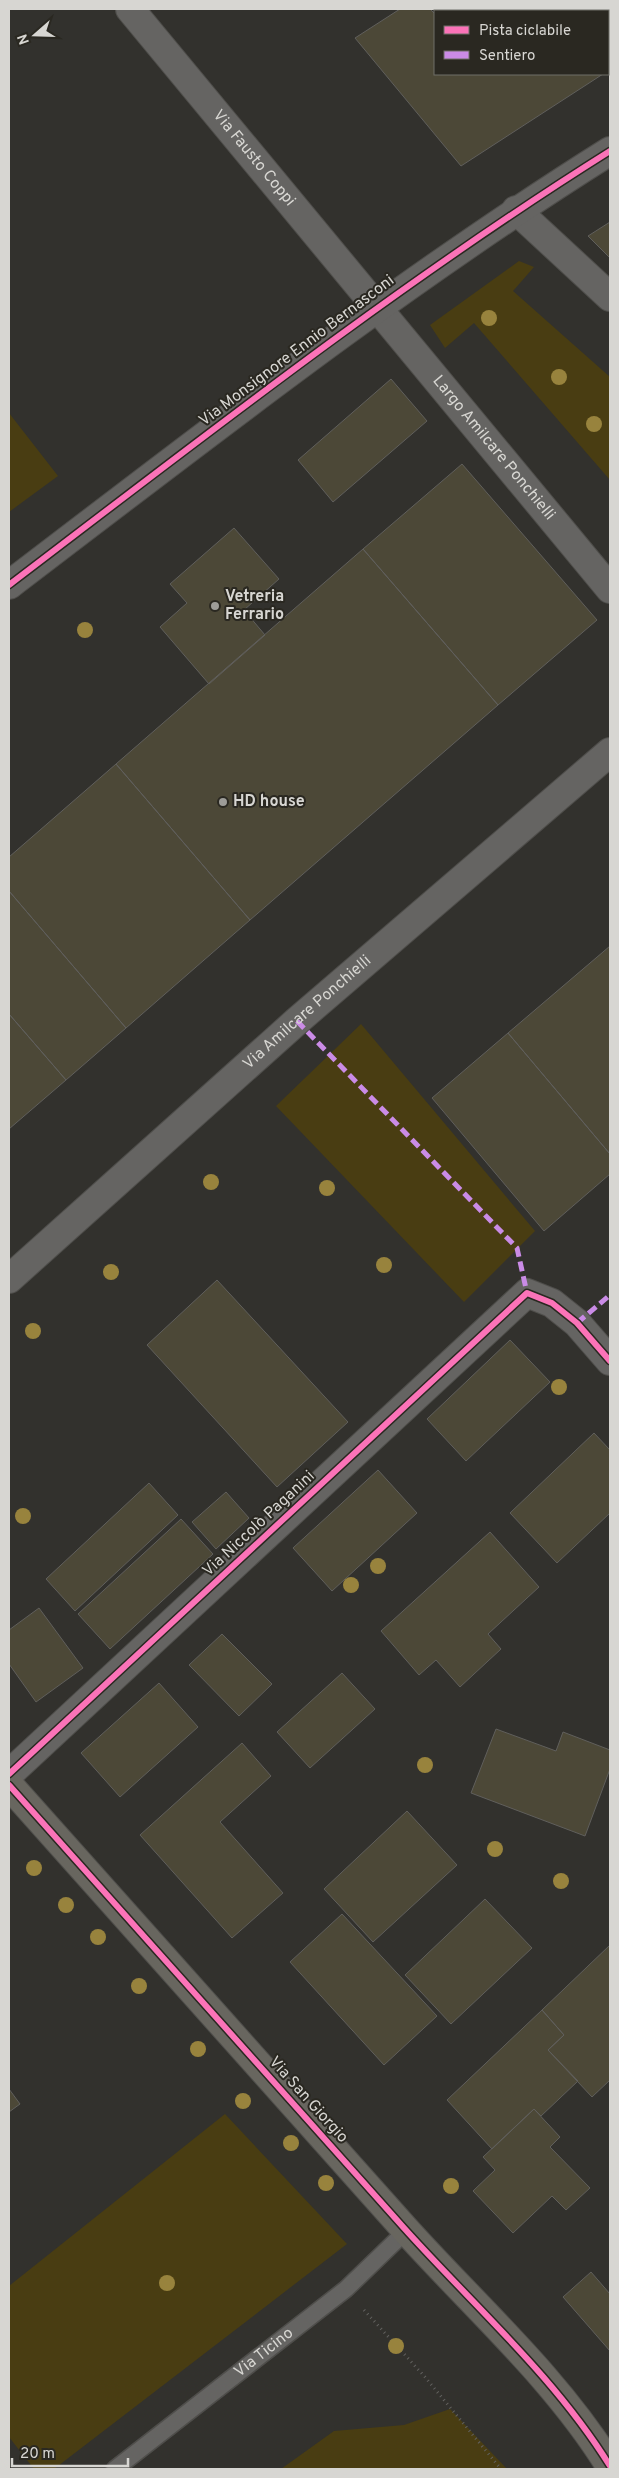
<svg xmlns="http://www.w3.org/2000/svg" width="619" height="2478" font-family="Overpass,sans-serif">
<rect width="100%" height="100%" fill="#32312d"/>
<!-- green -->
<path fill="#493d12" d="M519,261l15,6 -21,24 97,86v103l-136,-157 -29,25 -15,-23z
M9,413l49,63 -49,36z
M361,1024l174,207 -71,71 -188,-196z
M225,2114l122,130 -293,225h-20l-25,-32v-151z
M450,2409l57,60h-226l53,-38 70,-6z"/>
<!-- building -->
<path fill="#4c4837" stroke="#605f5c" d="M400,9h30l5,5v60h168l-142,92 -106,-128z
M561,9h49v60l-2,2v-60h-51z
M610,222v36l-22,-22z
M391,379l36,42 -94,81 -35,-42z
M462,464l135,156 -99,85 -135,-156z
M234,528l45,51 -35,31 21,25 -56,49 -49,-57 27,-24 -17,-19z
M363,549l135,156 -248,215 -134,-156z
M116,764l134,156 -124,108 -117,-137v-34z
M9,891l117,137 -60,52 -57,-66z
M610,946v208l-102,-121z
M9,1014l57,66 -57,49z
M508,1033l102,121v20l-66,57 -112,-133z
M217,1280l131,142 -71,65 -130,-142z
M510,1340l40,42 -84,79 -39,-42z
M594,1433l16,17v63l-53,50 -47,-50z
M378,1470l39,43 -85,78 -39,-43z
M149,1483l29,32 -103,96 -29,-32z
M226,1492l23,26 -33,31 -24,-27z
M181,1519l32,35 -103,95 -32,-35z
M490,1532l49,55 -51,47 13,15 -41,38 -24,-27 -17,15 -38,-44z
M39,1608l44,60 -47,34 -27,-38v-34z
M222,1634l50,50 -33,32 -50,-51z
M342,1673l33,36 -65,59 -33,-36z
M159,1683l39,44 -78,70 -39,-44z
M496,1729l60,22 7,-19 47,18v19l-25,67 -114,-43z
M242,1743l29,33 -51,46 63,71 -51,45 -92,-103z
M407,1811l50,54 -84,77 -49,-53z
M485,1899l47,49 -81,76 -46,-49z
M342,1914l95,102 -53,49 -94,-103z
M610,1945v135l-18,17 -44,-47 16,-15 -22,-25z
M542,2010l22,25 -16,15 30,31 -37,35 -7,-7 -42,40 -45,-49z
M9,2089l11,15 -11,8z
M534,2109l26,28 -10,10 40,41 -24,22 -14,-14 -39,37 -40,-42 22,-21 -12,-13z
M591,2272l19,22v57l-47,-54z"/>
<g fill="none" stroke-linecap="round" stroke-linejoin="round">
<!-- lane casing -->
<g stroke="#4f4e4b" stroke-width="19">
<g id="lane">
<path id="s1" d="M115,2469l231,-180 60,-58"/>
</g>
</g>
<!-- street casing -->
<g stroke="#4f4e4b" stroke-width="30">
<g id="street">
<path id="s2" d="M130,9l480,580"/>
<path d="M516,210l94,87"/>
<path d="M9,585c197,-150 392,-303 601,-434"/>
<path id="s3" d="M9,1279l288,-258 313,-269"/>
<path d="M9,1774l518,-481 25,10 25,20 33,38"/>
</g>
</g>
<!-- secondary casing -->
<g stroke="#4f4e4b" stroke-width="30">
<path id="secondary" d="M9,1785c132,148 263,296 395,443 70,78 151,149 206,238"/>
</g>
<!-- path -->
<path stroke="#62615f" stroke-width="3" stroke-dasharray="1 4" stroke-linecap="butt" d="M364,2310l61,67 76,92"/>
<!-- lane -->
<use href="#lane" stroke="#656462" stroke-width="16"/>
<!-- street -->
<use href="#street" stroke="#656462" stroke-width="28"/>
<!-- secondary -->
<use href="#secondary" stroke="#68665f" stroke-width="28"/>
<!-- quiet -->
<path stroke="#ca8be6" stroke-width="5" stroke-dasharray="10 5" stroke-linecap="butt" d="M297,1021l220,227 10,45
M577,1323l33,-28"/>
<!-- cycleway casing -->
<g stroke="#2a2821" stroke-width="9">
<path id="cycleway" d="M9,585c197,-150 392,-303 601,-434
M9,1774l518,-481 25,10 25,20 33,38
M9,1785c132,148 263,296 395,443 70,78 151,149 206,238"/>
</g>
<!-- cycleway -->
<use href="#cycleway" stroke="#fb73b8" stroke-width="6"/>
</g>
<!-- trees -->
<g fill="#98833d">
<circle cx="489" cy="318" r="8"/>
<circle cx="559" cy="377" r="8"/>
<circle cx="594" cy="424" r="8"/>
<circle cx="85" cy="630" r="8"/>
<circle cx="211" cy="1182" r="8"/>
<circle cx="327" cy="1188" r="8"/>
<circle cx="384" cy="1265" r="8"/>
<circle cx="111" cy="1272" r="8"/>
<circle cx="33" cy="1331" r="8"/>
<circle cx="559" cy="1387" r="8"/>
<circle cx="23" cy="1516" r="8"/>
<circle cx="378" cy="1566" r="8"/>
<circle cx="351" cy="1585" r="8"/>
<circle cx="425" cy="1765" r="8"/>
<circle cx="495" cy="1849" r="8"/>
<circle cx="34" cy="1868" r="8"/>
<circle cx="561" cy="1881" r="8"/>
<circle cx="66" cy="1905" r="8"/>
<circle cx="98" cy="1937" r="8"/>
<circle cx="139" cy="1986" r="8"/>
<circle cx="198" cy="2049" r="8"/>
<circle cx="243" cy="2101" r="8"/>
<circle cx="291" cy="2143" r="8"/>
<circle cx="326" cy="2183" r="8"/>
<circle cx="451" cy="2186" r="8"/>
<circle cx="167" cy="2283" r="8"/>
<circle cx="396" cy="2346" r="8"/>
</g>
<!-- markers -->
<g fill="#9d9c98" stroke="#2a2821" stroke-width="2">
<circle cx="215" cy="606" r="5"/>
<circle cx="223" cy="802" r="5"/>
</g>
<g text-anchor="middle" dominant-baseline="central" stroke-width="4" stroke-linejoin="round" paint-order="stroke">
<!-- street labels -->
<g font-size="16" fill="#d7d6d2" stroke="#2a2821">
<text stroke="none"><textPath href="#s2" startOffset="194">Via Fausto Coppi</textPath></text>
<text transform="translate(297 351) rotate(-37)">Via Monsignore Ennio Bernasconi</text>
<text stroke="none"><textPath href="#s2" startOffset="570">Largo Amilcare Ponchielli</textPath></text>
<text stroke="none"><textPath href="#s3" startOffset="400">Via Amilcare Ponchielli</textPath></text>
<text transform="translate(259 1524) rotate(-43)">Via Niccolò Paganini</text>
<text transform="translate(308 2100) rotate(48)">Via San Giorgio</text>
<text stroke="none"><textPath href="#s1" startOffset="189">Via Ticino</textPath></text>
</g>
<!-- poi labels -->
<g font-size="16" font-weight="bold" fill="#d7d6d2" stroke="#2a2821" text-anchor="start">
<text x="225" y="597">Vetreria<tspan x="225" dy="18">Ferrario</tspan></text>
<text x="233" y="802">HD house</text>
</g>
</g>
<!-- border -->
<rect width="619" height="2478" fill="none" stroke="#d7d6d2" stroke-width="20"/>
<!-- legend -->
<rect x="434" y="10" width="175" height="65" fill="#2a2821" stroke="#6f6e68"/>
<rect x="444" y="26" width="25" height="8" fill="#fb73b8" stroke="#6f6e68"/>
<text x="479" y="35" font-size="15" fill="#d7d6d2">Pista ciclabile</text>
<rect x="444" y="51" width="25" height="8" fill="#ca8be6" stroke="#6f6e68"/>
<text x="479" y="60" font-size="15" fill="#d7d6d2">Sentiero</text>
<!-- north arrow -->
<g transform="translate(35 35) rotate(250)" stroke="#2a2821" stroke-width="4" paint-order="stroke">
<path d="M0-4L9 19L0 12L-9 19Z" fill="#d7d6d2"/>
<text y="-8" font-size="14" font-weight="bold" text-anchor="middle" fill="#d7d6d2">N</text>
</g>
<!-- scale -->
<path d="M12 2458v8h116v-8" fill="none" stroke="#d7d6d2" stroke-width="2.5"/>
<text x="20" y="2458" font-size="15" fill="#d7d6d2" stroke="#2a2821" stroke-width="4" paint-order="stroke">20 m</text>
</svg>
